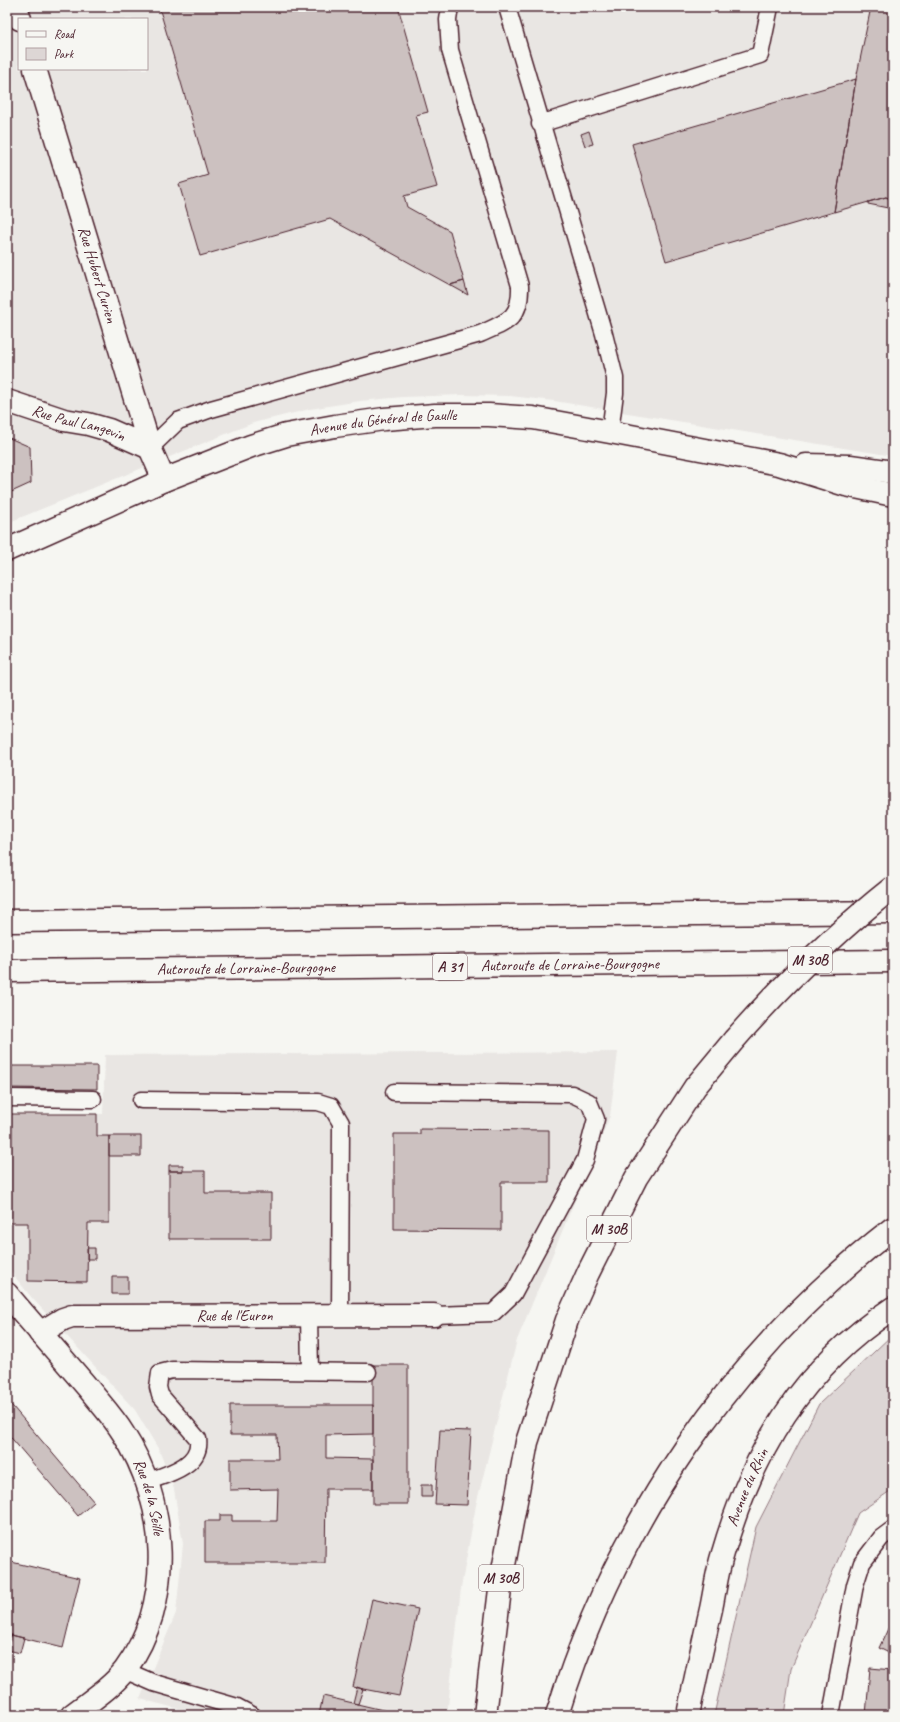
<svg xmlns="http://www.w3.org/2000/svg" width="900" height="1722" font-family="Caveat,sans-serif">
<rect width="100%" height="100%" fill="#f6f6f2"/>
<filter id="ink" filterUnits="userSpaceOnUse"><feTurbulence type="fractalNoise" baseFrequency=".025" numOctaves="2"/><feDisplacementMap in="SourceGraphic" scale="8" xChannelSelector="R" yChannelSelector="G"/><feConvolveMatrix kernelMatrix="1 2 1 2 8 2 1 2 1" color-interpolation-filters="sRGB"/></filter>
<g filter="url(#ink)">
<!-- built -->
<path fill="#e9e6e3" fill-rule="evenodd" d="M7,7h886v449l-339,-55 -44,-5 -48,-1 -59,2 -43,4 -50,8 -57,14 -246,100zM19,19h128v50h-128z
M618,1052l-8,64 -93,224 -41,165 -15,83 -14,127h-244l-63,-16 36,-86 7,-69 -9,-55 -15,-39 -24,-40 -103,-112 -25,-31v-153h96l2,-59z"/>
<!-- green -->
<path fill="#ddd6d5" stroke="#947a80" d="M893,1334v155l-35,24 -67,156 -7,46h-70l42,-188 63,-123z"/>
<!-- building -->
<path fill="#ccc1c0" stroke="#4a1f2b" d="M159,7h239l30,105 -12,3 21,72 -33,9 3,11 43,24 14,50 -14,4 -120,-66 -130,37 -21,-72 29,-9z
M871,7h22v193l-7,-3 -52,15 22,-133z
M856,79l-22,133 -168,49 -34,-117z
M589,131l4,13 -8,2 -4,-12z
M886,197l7,3v9l-25,-5v-2z
M464,281l4,14 -18,-10z
M7,437l23,10 1,36 -24,11z
M7,1066h90v23l-90,-1z
M7,1114h90v22h12v87h-21l-1,59 -59,-1v-58h-21z
M420,1129l129,1v52h-48v48l-107,-1v-95h26z
M109,1136h32v20h-32z
M169,1165h14v6h-14z
M169,1171h36v22h66v46h-102z
M87,1248h8v11h-8z
M112,1277h16v17h-16z
M373,1365h35v139h-35z
M7,1400l87,102 -16,14 -71,-83z
M230,1405h143v29l-47,1v23l47,1v30h-47l-1,74h-120v-42h15v-6h12v6h45l1,-32 -48,1v-31h48l-1,-24h-47z
M440,1430l31,1 -4,74 -32,-1z
M421,1485h11v12h-11z
M7,1561l73,17 -17,70 -56,-14z
M372,1599l46,10 -19,87 -46,-9z
M893,1618v37l-14,-7z
M11,1635l13,3 -4,15 -12,-3z
M870,1668l23,2v45h-27z
M357,1687l6,2 -5,15 -5,-1z
M323,1696l30,7 51,12h-85z
M117,1712l14,3h-15z"/>
<g fill="none" stroke-linecap="round" stroke-linejoin="round">
<!-- lane casing -->
<g stroke="#4a1f2b" stroke-width="19">
<path id="lane" d="M507,7l97,327 11,44v15l-5,39
M540,124l220,-69 10,-48
M150,448l28,-27 33,-12 269,-75c27,-12 41,-15 40,-48l-70,-236 -2,-30 2,-13
M394,1092l178,2 17,8 7,17 -11,41 -72,134 -20,19 -59,2
M7,1098l86,1
M141,1100l177,2 13,4 10,17 -1,193
M309,1316l1,55
M146,1482c19,-7 56,-16 52,-43l-38,-44 -2,-8 2,-14 12,-3 196,2
M124,1670l30,13 83,24 15,8
M831,1715l24,-130 7,-22 19,-25 12,-9"/>
</g>
<!-- street casing -->
<g stroke="#4a1f2b" stroke-width="25">
<g id="street">
<path d="M16,7l4,12"/>
<path id="s1" d="M35,69l115,379 14,32"/>
<path id="s2" d="M7,401l57,19 24,4 21,6 41,18"/>
<path id="s3" d="M7,1294c27,32 54,62 81,94 12,15 25,29 35,45 45,69 52,169 2,237 -14,18 -35,31 -53,45"/>
<path id="s4" d="M40,1333l23,-14 9,-3 362,-1"/>
</g>
</g>
<!-- secondary casing -->
<g stroke="#4a1f2b" stroke-width="25">
<g id="secondary">
<path d="M806,465l44,1 43,6"/>
<path id="s5" d="M7,550l157,-70 87,-34 35,-11 49,-9 49,-7 51,-4h54l44,3 77,14 169,32 67,21 47,10"/>
<path id="s6" d="M688,1715c7,-35 15,-71 23,-106 4,-19 6,-38 12,-56 30,-103 79,-185 170,-245"/>
</g>
</g>
<!-- primary casing -->
<g stroke="#4a1f2b" stroke-width="25">
<path id="primary" d="M485,1715l16,-134 26,-139 40,-122 21,-47 48,-95 59,-91 39,-47"/>
</g>
<!-- highway casing -->
<g stroke="#4a1f2b" stroke-width="25">
<g id="highway">
<path d="M7,921l886,-9"/>
<path id="s7" d="M7,971l886,-10"/>
<path d="M557,1715c59,-193 176,-363 336,-487"/>
</g>
</g>
<!-- lane -->
<use href="#lane" stroke="#f6f6f2" stroke-width="16"/>
<!-- street -->
<use href="#street" stroke="#f6f6f2" stroke-width="22"/>
<!-- secondary -->
<use href="#secondary" stroke="#f6f6f2" stroke-width="22"/>
<!-- primary -->
<use href="#primary" stroke="#f6f6f2" stroke-width="22"/>
<!-- highway -->
<use href="#highway" stroke="#f6f6f2" stroke-width="22"/>
<!-- primary-bridge casing -->
<g stroke="#4a1f2b" stroke-width="25" stroke-linecap="butt">
<path id="primary-bridge" d="M734,1040c49,-56 101,-107 159,-153"/>
</g>
<!-- primary-bridge -->
<use href="#primary-bridge" stroke="#f6f6f2" stroke-width="22"/>
</g>
</g>
<g text-anchor="middle" dominant-baseline="central" stroke-width="3" stroke-linejoin="round" paint-order="stroke">
<!-- shield labels -->
<g fill="#f6f6f2" stroke="#7e6067" stroke-width="1">
<rect x="788" y="947" width="44" height="26" rx="3"/>
<rect x="433" y="954" width="34" height="26" rx="3"/>
<rect x="587" y="1216" width="44" height="26" rx="3"/>
<rect x="479" y="1565" width="44" height="26" rx="3"/>
</g>
<g font-size="15" font-weight="bold" fill="#4a1f2b">
<text x="810" y="960">M 30B</text>
<text x="450" y="967">A 31</text>
<text x="609" y="1229">M 30B</text>
<text x="501" y="1578">M 30B</text>
</g>
<!-- street labels -->
<g font-size="16" fill="#4a1f2b" stroke="#f6f6f2">
<text stroke="none"><textPath href="#s1" startOffset="215">Rue Hubert Curien</textPath></text>
<text stroke="none"><textPath href="#s2" startOffset="75">Rue Paul Langevin</textPath></text>
<text stroke="none"><textPath href="#s5" startOffset="400">Avenue du Général de Gaulle</textPath></text>
<text stroke="none"><textPath href="#s7" startOffset="563">Autoroute de Lorraine-Bourgogne</textPath></text>
<text stroke="none"><textPath href="#s7" startOffset="239">Autoroute de Lorraine-Bourgogne</textPath></text>
<text stroke="none"><textPath href="#s4" startOffset="199">Rue de l'Euron</textPath></text>
<text stroke="none"><textPath href="#s6" startOffset="236">Avenue du Rhin</textPath></text>
<text stroke="none"><textPath href="#s3" startOffset="251">Rue de la Seille</textPath></text>
</g>
</g>
<!-- margin -->
<rect width="900" height="1722" fill="none" stroke="#f6f6f2" stroke-width="24"/>
<rect x="12" y="12" width="876" height="1698" fill="none" stroke="#4a1f2b" stroke-width="1.5" filter="url(#ink)"/>
<!-- legend -->
<rect x="18" y="18" width="130" height="52" fill="#f6f6f2" stroke="#b1a0a2"/>
<rect x="26" y="31" width="20" height="6" fill="#f6f6f2" stroke="#b1a0a2"/>
<text x="54" y="38" font-size="12" fill="#4a1f2b">Road</text>
<rect x="26" y="48" width="20" height="12" fill="#ddd6d5" stroke="#b1a0a2"/>
<text x="54" y="58" font-size="12" fill="#4a1f2b">Park</text>
</svg>
